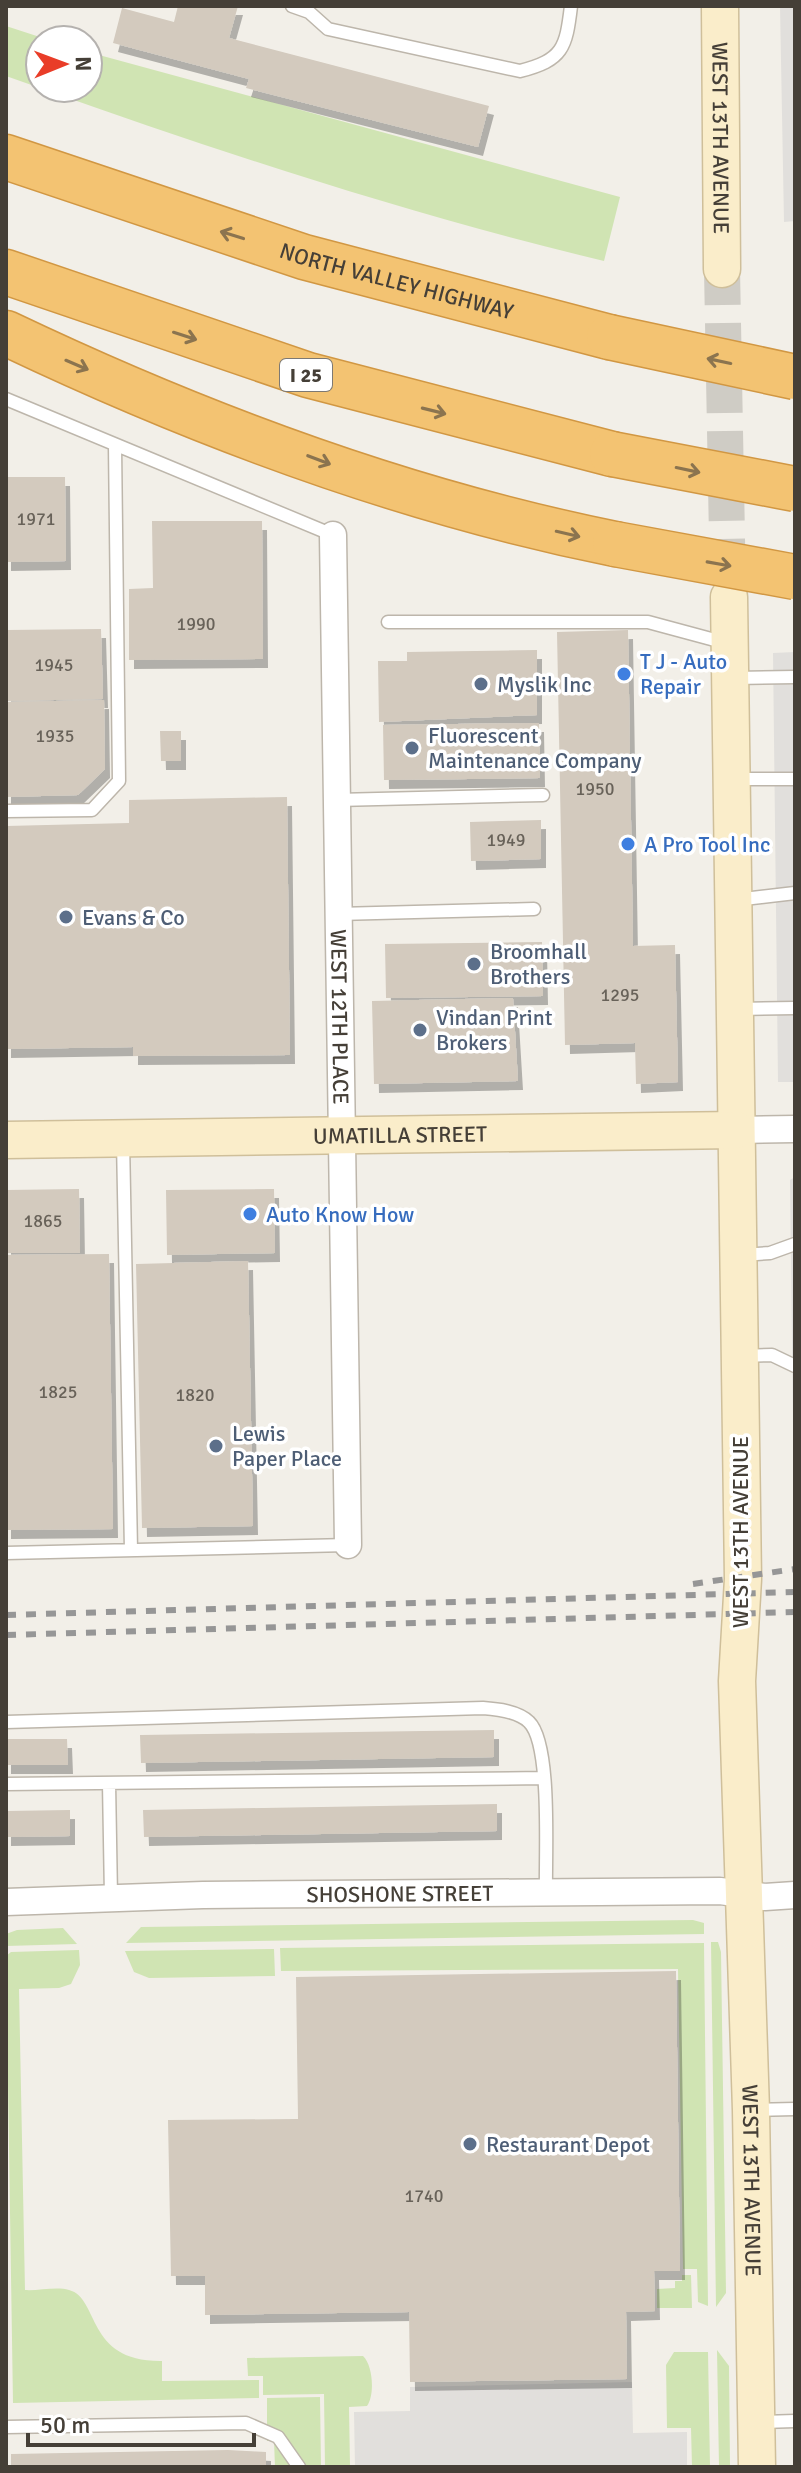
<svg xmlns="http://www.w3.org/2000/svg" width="801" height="2473" font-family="Signika,sans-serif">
<defs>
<filter id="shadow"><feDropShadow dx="5" dy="9" stdDeviation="0" flood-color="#0004"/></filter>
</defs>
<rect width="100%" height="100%" fill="#f2efe8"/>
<!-- green -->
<path fill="#d0e4b3" d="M6,26l43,14h-9v48l-34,-12z
M88,52l532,145 -16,64c-192,-46 -378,-107 -564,-173h48z
M693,1920l11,3v11l-578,9 15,-16z
M63,1928l14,16 -71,2v-12l11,-4z
M711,1942h7l3,10 5,341 -10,14z
M704,1943l4,363 -10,-4 -1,-33h-14l-5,-300 -397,2 -1,-23z
M274,1949l1,27 -126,2 -15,-6 -9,-21z
M79,1950l1,15 -9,19 -12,4 -40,1 6,301c13,1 32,-4 44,0 31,8 16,72 93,71v20l97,-1v18l-246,5 -7,-447 5,-4z
M682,2275h9l1,33h-35v-19l18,-1v-7h7z
M717,2350l12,16 1,101h-11z
M674,2352h34l2,115h-18l-1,-39h-24l-1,-63z
M363,2356c10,9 12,39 4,50l-18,1 1,60h-25l-1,-73 -61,1v-19h-15l-1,-18z
M320,2397l1,70h-46l-1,-26h-7v-43z"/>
<!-- parking -->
<path fill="#e1dfdc" d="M780,6h15v215l-11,1z
M795,652v430h-17l-5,-429z
M795,1177v247h-2l-3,-244z
M632,2382l1,51 54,-1v35h-332l-1,-55 56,-1v-24z"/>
<!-- building -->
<path fill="#d3cabe" filter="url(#shadow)" d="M178,6h60l-9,32 260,68 -11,41 -232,-59 3,-9 -136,-36 9,-35 52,14z
M6,477h59l1,84 -60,1z
M152,521h110l1,138 -134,1v-71l24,-1z
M101,629l2,70 -97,2v-71z
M628,630l5,316 42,-1 3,137 -42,2 -1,-41 -70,2 -8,-413z
M537,650v65l-158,7 -1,-61h29v-9z
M104,700l1,69 -27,26 -72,2v-95z
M539,723l1,55 -156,2 -1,-55z
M160,731h21v30h-20z
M287,797l3,258 -157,1v-9l-127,2v-223l123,-3v-23z
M541,820v39l-70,2 -1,-39z
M542,942l1,54 -157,2 -1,-54z
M513,998l5,83 -144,3 -2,-83z
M79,1189l1,64h-74v-63z
M274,1189l1,64 -108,2 -1,-65z
M109,1254l4,275 -107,1v-275z
M248,1261l5,265 -111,2 -6,-264z
M494,1730v27l-353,6 -1,-28z
M6,1739h61l1,26h-62z
M497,1804v27l-353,6 -1,-27z
M70,1810v26l-64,1v-26z
M676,1971l4,300h-26l1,40 -29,1 1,67 -217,3 -1,-70 -204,3v-39h-34l-3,-156 130,-1 -2,-142z
M228,2450l38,2v15h-255v-13z"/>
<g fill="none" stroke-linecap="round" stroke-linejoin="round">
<!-- secondary-tunnel -->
<path stroke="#cfccc5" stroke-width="36" stroke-dasharray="36 18" stroke-linecap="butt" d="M722,269l6,323"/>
<!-- lane casing -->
<g stroke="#bdb6ab" stroke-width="15">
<path id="lane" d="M292,6l17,6 19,17 192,42c43,-11 46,-23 51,-65
M6,399l327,136
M388,622h260l78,21
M734,678l61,-1
M734,779h61
M337,800l206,-5
M6,811l86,-1 27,-29 -4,-336
M735,900l60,-7
M338,914l196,-5
M738,1009l57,-1
M123,1141l8,409
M742,1255l28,-2 25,-9
M742,1356l30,-1 23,11
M6,1553l342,-8
M6,1722l477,-14c14,1 35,3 46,14 23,22 16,136 17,170
M109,1783l2,114
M6,1784l538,-6
M754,2110l41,-1
M758,2422l37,-1
M6,2427l240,-4 32,14 21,30"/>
</g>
<!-- street casing -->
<g stroke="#bdb6ab" stroke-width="29">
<g id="street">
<path id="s1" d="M333,535l15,1010"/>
<path d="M736,1130l59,-1"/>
<path id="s2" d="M6,1902l197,-7 517,-4 45,6 30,-2"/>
</g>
</g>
<!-- secondary casing -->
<g stroke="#cfbf9a" stroke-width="39">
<g id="secondary">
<path id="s3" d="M720,6l2,263"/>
<path id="s4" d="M729,597l14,982 -6,102 14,429 6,357"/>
<path id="s5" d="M6,1140l730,-10"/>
</g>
</g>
<!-- highway casing -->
<g stroke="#d19743" stroke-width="47">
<g id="highway">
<path id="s6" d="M6,157l298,100 305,80"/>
<path d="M6,272l302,103 304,79"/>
<path d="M6,333c193,92 400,169 609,211"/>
</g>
</g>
<!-- lane -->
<use href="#lane" stroke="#fff" stroke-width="12"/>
<!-- street -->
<use href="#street" stroke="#fff" stroke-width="26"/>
<!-- secondary -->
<use href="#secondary" stroke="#faedca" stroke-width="36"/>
<!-- highway -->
<use href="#highway" stroke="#f3c372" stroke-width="44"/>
<!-- rail -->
<path stroke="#969696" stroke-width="6" stroke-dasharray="10 10" stroke-linecap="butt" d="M693,1584l102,-15
M6,1615l789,-23
M6,1635l789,-23"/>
<!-- highway-bridge casing -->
<g stroke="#d19743" stroke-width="47" stroke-linecap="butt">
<path id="highway-bridge" d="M609,337l186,40
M612,454l183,35
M615,544l180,33"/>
</g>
<!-- highway-bridge -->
<use href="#highway-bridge" stroke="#f3c372" stroke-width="44"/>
</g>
<!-- one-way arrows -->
<defs><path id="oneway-shaft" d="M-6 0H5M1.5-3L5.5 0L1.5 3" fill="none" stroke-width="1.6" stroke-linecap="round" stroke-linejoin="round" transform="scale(2)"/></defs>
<g stroke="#8b744f">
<use href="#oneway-shaft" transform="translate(232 235) rotate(-163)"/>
<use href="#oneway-shaft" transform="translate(185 336) rotate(18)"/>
<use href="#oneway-shaft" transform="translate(719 361) rotate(-168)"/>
<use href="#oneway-shaft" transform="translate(77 365) rotate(23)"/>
<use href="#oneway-shaft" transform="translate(434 411) rotate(14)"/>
<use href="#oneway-shaft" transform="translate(319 460) rotate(21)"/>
<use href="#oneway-shaft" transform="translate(688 470) rotate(12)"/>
<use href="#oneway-shaft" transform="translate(568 534) rotate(13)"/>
<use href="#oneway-shaft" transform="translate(719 564) rotate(10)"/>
</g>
<!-- markers -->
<g fill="#3f7fe0" stroke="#fff" stroke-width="3">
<circle cx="624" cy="674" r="8"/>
<circle cx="628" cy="844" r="8"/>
<circle cx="250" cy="1214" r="8"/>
</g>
<g fill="#5c6f8a" stroke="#fff" stroke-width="3">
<circle cx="481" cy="684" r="8"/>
<circle cx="412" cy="748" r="8"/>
<circle cx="66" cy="917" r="8"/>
<circle cx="474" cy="964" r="8"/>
<circle cx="420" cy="1030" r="8"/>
<circle cx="216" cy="1446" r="8"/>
<circle cx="470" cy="2144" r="8"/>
</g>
<g text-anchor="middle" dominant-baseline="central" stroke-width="7" stroke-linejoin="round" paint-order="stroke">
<!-- number labels -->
<g font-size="18" fill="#686259">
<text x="36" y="519">1971</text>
<text x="196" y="624">1990</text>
<text x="54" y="665">1945</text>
<text x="55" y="736">1935</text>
<text x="595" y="789">1950</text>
<text x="506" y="840">1949</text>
<text x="620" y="995">1295</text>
<text x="43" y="1221">1865</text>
<text x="58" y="1392">1825</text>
<text x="195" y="1395">1820</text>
<text x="424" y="2196">1740</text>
</g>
<!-- shield labels -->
<rect fill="#fff" stroke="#7d7973" stroke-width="2" x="280" y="359" width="52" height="32" rx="6"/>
<g font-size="20" font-weight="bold" fill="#453f37">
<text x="306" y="375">I 25</text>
</g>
<!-- street labels -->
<g font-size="22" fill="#453f37" stroke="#fff">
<text stroke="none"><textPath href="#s3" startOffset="132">WEST 13TH AVENUE</textPath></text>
<text stroke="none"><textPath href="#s6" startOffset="410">NORTH VALLEY HIGHWAY</textPath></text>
<text stroke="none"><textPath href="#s1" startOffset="482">WEST 12TH PLACE</textPath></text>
<text stroke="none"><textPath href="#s5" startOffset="394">UMATILLA STREET</textPath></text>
<text transform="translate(740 1532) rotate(-90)">WEST 13TH AVENUE</text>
<text stroke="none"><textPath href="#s2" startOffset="394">SHOSHONE STREET</textPath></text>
<text stroke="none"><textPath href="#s4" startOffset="1584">WEST 13TH AVENUE</textPath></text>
</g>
<!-- shop labels -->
<g font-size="22" fill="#366cbe" stroke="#fff" text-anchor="start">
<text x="640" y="661">T J - Auto<tspan x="640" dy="25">Repair</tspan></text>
<text x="644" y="844">A Pro Tool Inc</text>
<text x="266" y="1214">Auto Know How</text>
</g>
<!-- service labels -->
<g font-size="22" fill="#4e5e75" stroke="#fff" text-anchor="start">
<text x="497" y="684">Myslik Inc</text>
<text x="428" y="735">Fluorescent<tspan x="428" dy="25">Maintenance Company</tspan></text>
<text x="82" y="917">Evans &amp; Co</text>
<text x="490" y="951">Broomhall<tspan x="490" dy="25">Brothers</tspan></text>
<text x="436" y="1017">Vindan Print<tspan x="436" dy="25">Brokers</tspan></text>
<text x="232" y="1433">Lewis<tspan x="232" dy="25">Paper Place</tspan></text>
<text x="486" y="2144">Restaurant Depot</text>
</g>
</g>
<!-- border -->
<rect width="801" height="2473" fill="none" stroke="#453f37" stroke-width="16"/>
<!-- north arrow -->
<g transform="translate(64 64) rotate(89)"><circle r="38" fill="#ffffff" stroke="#b5b2af" stroke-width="2"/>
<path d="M0-6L14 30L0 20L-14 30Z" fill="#e93d28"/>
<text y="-12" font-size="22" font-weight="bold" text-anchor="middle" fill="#453f37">N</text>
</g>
<!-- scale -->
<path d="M28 2433v12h226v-12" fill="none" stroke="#453f37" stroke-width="4"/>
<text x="40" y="2433" font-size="24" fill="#453f37" stroke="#ffffff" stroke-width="6" paint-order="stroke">50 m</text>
</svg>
